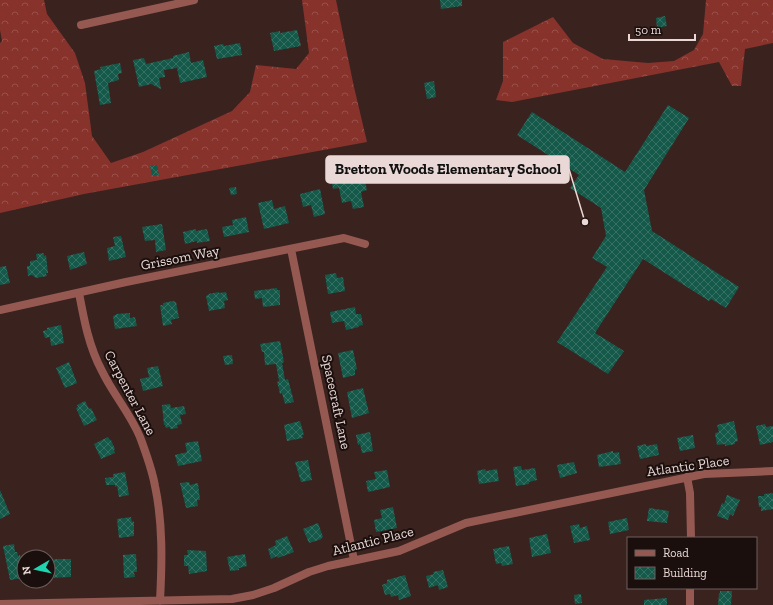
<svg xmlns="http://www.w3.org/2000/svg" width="773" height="605" font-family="'Zilla Slab',serif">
<defs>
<pattern id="forest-crowns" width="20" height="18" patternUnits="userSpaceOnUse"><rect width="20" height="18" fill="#88322c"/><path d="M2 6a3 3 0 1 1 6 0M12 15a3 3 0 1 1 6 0" fill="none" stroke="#994f4a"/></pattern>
<pattern id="building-cross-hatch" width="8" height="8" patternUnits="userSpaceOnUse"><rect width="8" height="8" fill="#145949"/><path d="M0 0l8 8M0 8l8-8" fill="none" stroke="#367062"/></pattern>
</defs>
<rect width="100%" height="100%" fill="#3a221f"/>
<!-- forest -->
<path fill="url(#forest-crowns)" d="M0,0h44l3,14 28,39 10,30 7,53 19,27 32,-11 89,-41 18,-19 6,-27 40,4 13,-16 -7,-53h34l18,87 13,55 -283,52 -84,19v-170l2,-2 -2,-11z
M706,0h67v43l-28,6 -4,37h-9l-13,-24 -207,40 -16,-2 7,-19v-39l50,-25 20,26 30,16 45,4 26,-2 20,-11 9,-16z"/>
<!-- building -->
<path fill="url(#building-cross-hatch)" d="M440,0h22v6l-21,3z
M665,16l2,10 -10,2 -1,-10z
M297,30l4,16 -27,5 -4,-18 10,-2v2z
M240,43l2,12 -25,4 -3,-13 9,-2 1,2z
M189,52l2,11 12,-3 4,17 -27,6 -3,-15 -13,2 1,7 -6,1 2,11 -10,-5 -12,3 -6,-27 11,-2 2,6 27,-6v-2z
M120,63l2,10 -4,1 1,6 -11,3 3,20 -11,2 -6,-34 7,-2 -1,-2z
M434,81l2,16 -9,2 -3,-16z
M668,105l21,13 -45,72 8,41 87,56 -13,21 -15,-9 -2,2 -66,-42 -48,74 29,18 -16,23 -51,-32 50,-75 -15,-9 14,-22 -5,-28 -31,-20 9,-13 -62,-40 15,-23 93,60z
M157,165l2,10 -7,1 -2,-10z
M338,177l1,6 21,-4 1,5 4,-3 2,9 -6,2 3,15 -11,2 -2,-8 -9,2 -3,-15 -6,1 -2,-11z
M236,187l1,7 -6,1 -2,-7z
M320,189l5,25 -11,3 -3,-12 -8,2 -3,-13z
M272,200l2,9 11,-3 4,17 -25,6 -6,-26z
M246,217l3,15 -25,5 -2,-10 11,-2 -1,-5z
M162,224l4,26 -10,2 -1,-12 -10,1 -3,-14z
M196,229v2l11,-2 3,12 -13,2v-2l-12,3 -2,-12z
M121,236l5,21 -17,4 -2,-13 8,-2 -2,-9z
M84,252l3,12 -17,6 -3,-14z
M44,253v3l2,-1 2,18h-2l1,3 -11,2 -4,-3 -4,1 -1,-10h3v-5l7,-1 -1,-6z
M6,266l4,17 -10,2v-18z
M336,273l1,5 6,-1 2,14 -17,3 -3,-19z
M277,288v2h3v15l-17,2 -1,-9 -7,1 -1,-8z
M219,292v1l7,-1 2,8 -4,1 1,7 -16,3 -3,-15 3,-1 -1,-1z
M173,301l3,1 3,16 -8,2 1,4 -9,2 -3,-21h3v-2z
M355,307l1,7h5l2,11 -5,1 1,1 -13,3 -2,-9 -12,2 -2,-11z
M130,313v5l5,-1 2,9 -22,3 -2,-13 3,-1v-1z
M61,325l3,18 -13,3 -1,-9 -5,1 -2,-7 4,-1v-2z
M280,341l4,21 -2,1 3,17 3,-1 6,23 -9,2 -3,-11 -2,1 -1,-5 -2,-7 2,-1 -3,-17 -11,1 -1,-13h-2l-2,-8z
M353,350l4,19 -2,1v5l-12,3 -5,-25z
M232,355l1,9 -8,1 -2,-9z
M69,362l8,21 -12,5 -9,-20z
M158,366l5,20 -20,5 -3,-12 9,-2 -2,-9z
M363,388l6,25 -17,5 -5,-26z
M85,401l4,8 2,-1 6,12 -13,6 -8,-18 2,-1 -1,-2z
M170,404l1,4 13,-2 2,8 -6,1 2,9 -5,1 1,3 -8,1v-2l-4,1 -1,-3h-1l-2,-20z
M300,421l4,14h-2l1,3 -16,3 -3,-16z
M734,421l4,20 -3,1v2l-10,2v-2l-8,1 -2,-12 4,-1 -2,-7z
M765,424l1,3 7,-1v16l-13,3 -4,-19z
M370,432l3,19 -11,2 -2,-9 -2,1 -2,-10z
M693,435l2,13 -15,3 -3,-13z
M108,437l2,3h1l4,9 -1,1 1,3 -14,6 -7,-15z
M198,441l4,20 -24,5 -3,-11 12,-3 -2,-9z
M646,444v2l11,-2 2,11 -19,4 -3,-13z
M613,451v2l6,-1 2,12 -22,3 -2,-12z
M308,460l4,20 -11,2 -6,-20z
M574,462l3,11 -17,5 -3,-13z
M521,466l1,4 13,-2 2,12 -8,2v2l-13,2 -3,-19z
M485,469l1,2 11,-2 2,12 -20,3 -2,-13z
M387,470l3,17 -22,5 -2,-11 10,-2 -2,-7z
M125,472l4,23 -10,2 -2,-11 -2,1v-2h-9l-1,-7 8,-1v-3z
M189,482l1,3 8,-2 2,17h-3l1,6 -12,2 -6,-25z
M0,490l10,24 -10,5z
M773,493v16l-12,2v-4h-2l-1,-11h6v-2z
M727,495l13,5 -7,16 -3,-2 -2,6 -11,-4 5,-13 2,1z
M393,507l4,21 -21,4 -2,-12 8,-2 -2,-8z
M649,508l20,3 -2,12 -20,-2z
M131,517l1,5 2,-1v15l-15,2 -2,-19z
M627,518l2,12 -19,4 -2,-12z
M318,523l5,14 -2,1 1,1 -13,4 -6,-14z
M579,524l1,4 7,-2 3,14 -16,3 -4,-17z
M547,534l4,19 -19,4 -3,-19z
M287,536l7,16 -16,6 -1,-2 -6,3 -3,-10 8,-4 -1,-4z
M14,544l1,8h2l1,4 2,-1 1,6h3v7l-2,1 1,9 -13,2 -7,-34z
M509,546l4,18 -11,2 -1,-3 -5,1 -3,-15z
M187,550l19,1 1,20 -18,3 -1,-8h-4v-11h4z
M136,554l1,18h-3l1,5 -11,1 -1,-23z
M245,554l2,12 -8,2v2l-9,1 -3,-14z
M58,559h13v18l-23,1v-15h3v-3z
M443,570l5,17 -9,3 -1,-5 -9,3 -3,-12 8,-2 -1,-2z
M405,575l6,21 -12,4 -1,-5 -7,2 -1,-3 -5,1 -3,-10 5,-2v-3z
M720,591h12l-1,14h-13l1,-12h1z
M581,594l1,9 -7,1 -1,-9z
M667,598v7h-23v-5z"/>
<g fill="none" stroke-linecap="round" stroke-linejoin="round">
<!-- minor -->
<path stroke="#955952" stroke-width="8" d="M81,25l113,-25
M291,249l63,311
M79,293c5,27 10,54 23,78 11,23 28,42 38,66 6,16 12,32 15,49 8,37 7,77 5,115
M0,310l126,-28 218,-44 21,6
M687,477l3,16 1,45
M0,604l232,-5 21,-4 21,-7 35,-16 19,-6 71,-15 67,-28 238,-49 69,-3
M690,605v-17"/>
</g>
<g text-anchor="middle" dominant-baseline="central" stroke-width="4" stroke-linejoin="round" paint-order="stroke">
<!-- street labels -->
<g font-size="14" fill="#e9d8d5" stroke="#1a0f0d">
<text transform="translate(180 258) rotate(-11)">Grissom Way</text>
<text transform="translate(130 393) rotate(62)">Carpenter Lane</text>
<text transform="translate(336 402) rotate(78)">Spacecraft Lane</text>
<text transform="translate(688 466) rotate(-8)">Atlantic Place</text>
<text transform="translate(373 541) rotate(-14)">Atlantic Place</text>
</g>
</g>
<!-- callouts -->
<path fill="none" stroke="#e9d8d5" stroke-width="1.5" d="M585 222L569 169"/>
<circle fill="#e9d8d5" stroke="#1a0f0d" stroke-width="1.5" cx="585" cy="222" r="4"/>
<rect fill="#e9d8d5" stroke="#e9d8d5" stroke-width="1.5" x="326" y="156" width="243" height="27" rx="4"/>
<g font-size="15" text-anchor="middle" font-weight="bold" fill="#111">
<text x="448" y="174">Bretton Woods Elementary School</text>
</g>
<!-- legend -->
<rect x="627" y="537" width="130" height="52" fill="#1a0f0d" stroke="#6d5f5d"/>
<rect x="635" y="550" width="20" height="6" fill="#955952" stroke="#6d5f5d"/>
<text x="663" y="557" font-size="12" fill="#e9d8d5">Road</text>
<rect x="635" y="567" width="20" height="12" fill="url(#building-cross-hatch)" stroke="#6d5f5d"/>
<text x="663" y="577" font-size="12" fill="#e9d8d5">Building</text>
<!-- north arrow -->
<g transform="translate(36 569) rotate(261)"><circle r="19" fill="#1a0f0d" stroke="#6d5f5d"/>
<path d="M0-3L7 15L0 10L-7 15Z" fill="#1fd5b0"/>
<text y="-6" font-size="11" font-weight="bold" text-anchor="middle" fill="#e9d8d5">N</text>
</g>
<!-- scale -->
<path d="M629 34v6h66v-6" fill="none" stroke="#e9d8d5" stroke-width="2"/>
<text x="635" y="34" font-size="12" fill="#e9d8d5" stroke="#1a0f0d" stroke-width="3" paint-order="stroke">50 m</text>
</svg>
